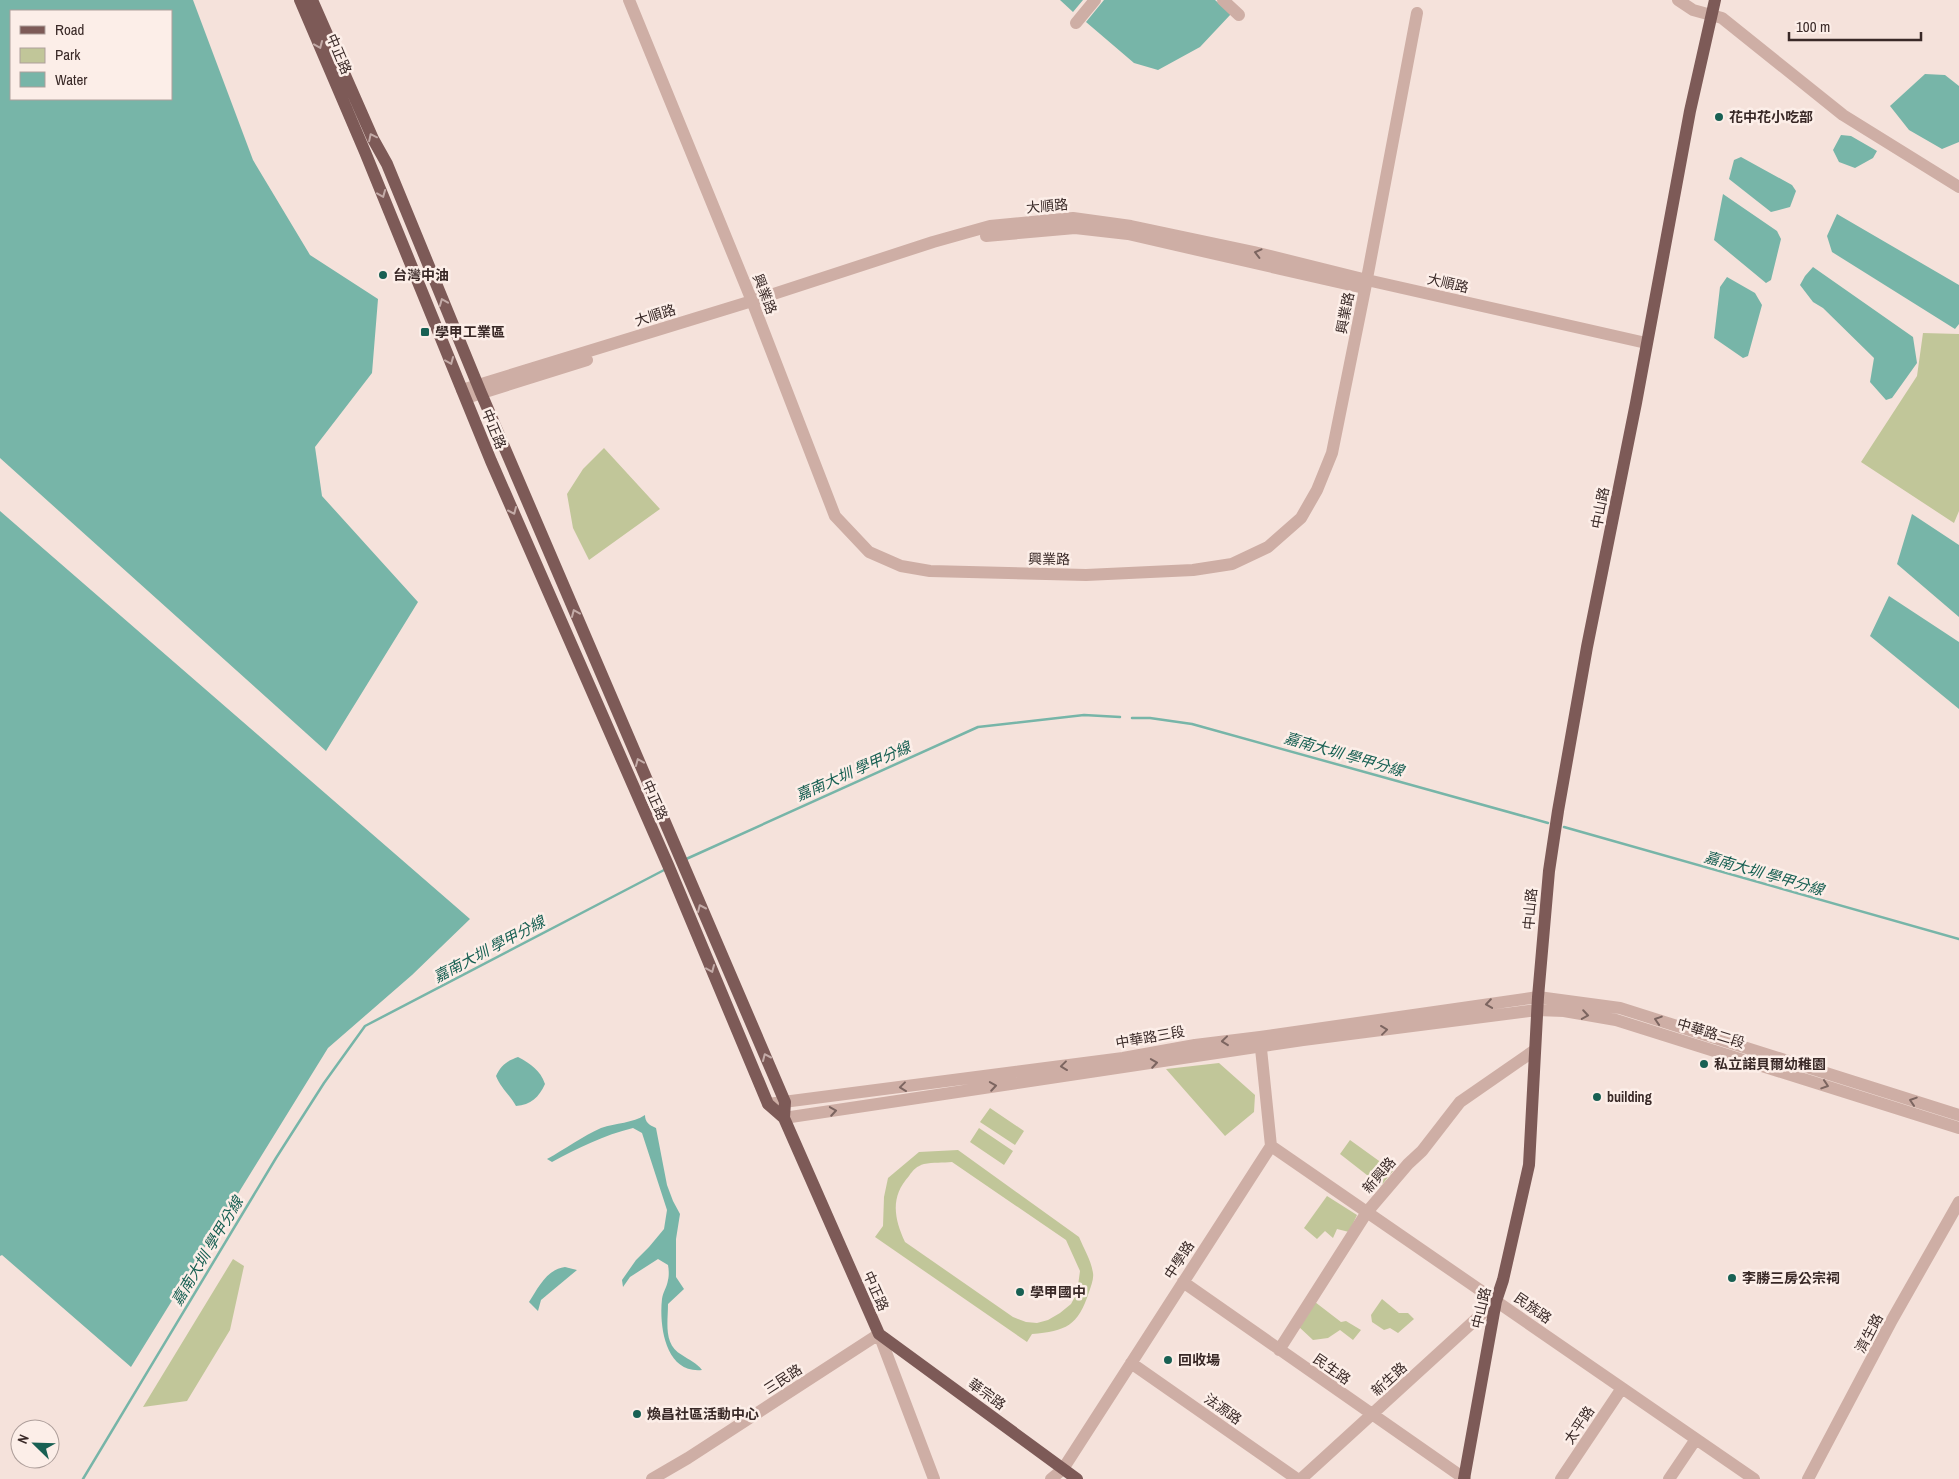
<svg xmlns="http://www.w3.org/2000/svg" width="1959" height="1479" font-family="'Archivo Narrow','Noto Sans TC',sans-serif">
<rect width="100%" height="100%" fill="#f5e2db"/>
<!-- green -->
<path fill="#c1c699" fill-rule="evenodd" d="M1923,333l36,1v177l-5,12 -93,-61 56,-86z
M604,448l56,61 -71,51 -16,-32 -6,-34 16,-25z
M1219,1063l36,32 -1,17 -29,24 -59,-67z
M990,1108l34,23 -9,14 -35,-23z
M979,1128l34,23 -9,14 -34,-23z
M1350,1140l43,31 -12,15 -41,-32z
M958,1150l121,87c5,12 12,23 14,36 1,6 -2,13 -4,19 -11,34 -23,39 -57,42l-5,8 -152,-105 8,-11 1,-29 4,-19 31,-26zM952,1162l114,78 14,31 -3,22 -6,11 -11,9 -12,7 -11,3 -11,-1 -13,-5 -108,-75c-11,-24 -15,-45 4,-66 4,-6 8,-10 15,-12 9,-2 19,-1 28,-2z
M1327,1196l30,19 -8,17 -12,-3 -4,9 -8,-7 -8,8 -13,-11z
M233,1259l11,7 -14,64 -43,71 -44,6z
M1382,1299l17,14h9l6,6 -16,14 -8,-5 -6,2 -12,-8 -1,-7z
M1315,1302l26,20 5,-1 15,9 -8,10 -13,-10 -12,8 -15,2 -15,-14z"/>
<!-- water -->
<path fill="#77b5a8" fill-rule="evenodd" d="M0,0h193l60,160 57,95 68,44 -6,74 -57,74 7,49 96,106 -92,149 -326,-293zM11,11h160v88h-160z
M1060,0h23l-10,12z
M1104,0h111l16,14 -31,33 -42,23 -24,-7 -48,-41z
M1925,74l20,1 14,11v56l-17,7 -33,-19 -19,-24z
M1841,135l10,1 26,15 -4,7 -18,10 -16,-6 -6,-12z
M1741,157l51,28 4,6 -6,16 -19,5 -42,-33 5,-19z
M1723,194l54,37 4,8 -10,41 -5,3 -52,-43z
M1837,214l122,71v39l-4,5 -123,-77 -5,-16z
M1813,267l100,70 4,26 -25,35 -6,2 -16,-18 4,-24 -51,-50 -10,-6 -13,-17 5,-9z
M1727,277l28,16 7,12 -14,51 -5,2 -29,-20 6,-51z
M0,511l470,408 -58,56 -84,73 -197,319 -129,-112 -2,1z
M1912,514l47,31v72l-62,-53z
M1889,596l70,46v67l-89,-73z
M518,1057c13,7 22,13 27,27 -6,13 -14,21 -29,22 -6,-11 -16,-19 -20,-30 5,-11 11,-15 22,-19z
M645,1115c0,7 4,10 11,13l11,57 6,16 7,13 -4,25v38l8,12 -16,15c0,19 -5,40 14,51 7,5 15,8 20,15 -37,4 -43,-45 -40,-71 1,-7 5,-12 6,-19 1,-4 1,-10 0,-15l-10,-6 -28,18 -7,10 -1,-7 14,-20 13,-13 15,-18 3,-19 -25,-77 -9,-5c-29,7 -55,20 -81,34l-5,-3c18,-10 36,-23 54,-31 15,-5 32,-5 44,-13z
M565,1267l12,3 -36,30 -3,11 -9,-9c9,-14 18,-33 36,-35z"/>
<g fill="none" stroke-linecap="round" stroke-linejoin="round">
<!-- stream -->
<path stroke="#77b5a8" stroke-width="2.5" d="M1132,718h18l42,6 356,99
M1564,827l395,112
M684,860l294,-133 106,-12 36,2
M83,1479l193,-321 48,-75 41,-57 301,-157"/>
<!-- minor -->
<path stroke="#ceaea5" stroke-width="12" d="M629,0l123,301 83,215 34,36 32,14 29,5 156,4 107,-5 39,-6 36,-17 33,-29 16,-28 15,-37 33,-164 52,-276
M1223,0l16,15
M1678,0l15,10 29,8 121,97 116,72
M1076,23l19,-23
M986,236l89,-8 53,6 236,54
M462,390l290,-89 181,-59 57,-16 83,-8 58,8 123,26 113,28 279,63
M466,398l121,-38
M768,1104l355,-46 72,-13 65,-8 278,-40 82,11 339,107
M784,1118l519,-78 234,-30 27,1 52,9 343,108
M1271,1146l483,333
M1183,1282l282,197
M1279,1350l88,-138 41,-48 14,-13 38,-49 75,-52
M1131,1363l166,116
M652,1479l36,-21 191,-124 55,145
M1051,1479l12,-10 208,-323 -11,-107
M1301,1479l195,-178
M1561,1479l61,-91
M1669,1479l27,-40
M1808,1479l84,-159 67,-118"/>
<!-- major -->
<path stroke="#7d5a57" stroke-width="12" d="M300,0l65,152 126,309 177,404 100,239 16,14 95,216 198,145
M312,0l61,139 14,25 94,229 304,709 -1,16
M1464,1479l32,-178 7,-21 26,-115 9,-168 11,-126 9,-60 29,-164 49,-244 54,-292 25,-111"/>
</g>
<!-- one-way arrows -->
<defs><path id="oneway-chevron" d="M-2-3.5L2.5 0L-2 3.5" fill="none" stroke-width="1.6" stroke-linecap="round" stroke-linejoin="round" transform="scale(1.25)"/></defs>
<g stroke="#c3aba7">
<use href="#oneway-chevron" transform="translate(319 45) rotate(67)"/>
<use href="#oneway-chevron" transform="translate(372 137) rotate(-116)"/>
<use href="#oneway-chevron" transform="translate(382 194) rotate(68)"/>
<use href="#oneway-chevron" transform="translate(443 302) rotate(-112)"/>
<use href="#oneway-chevron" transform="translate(450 361) rotate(67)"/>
<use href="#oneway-chevron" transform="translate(513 511) rotate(66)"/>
<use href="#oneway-chevron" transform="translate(575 613) rotate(-113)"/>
<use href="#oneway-chevron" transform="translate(639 762) rotate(-113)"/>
<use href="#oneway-chevron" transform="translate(701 908) rotate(-114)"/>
<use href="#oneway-chevron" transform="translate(711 969) rotate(67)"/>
<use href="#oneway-chevron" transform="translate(766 1057) rotate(-114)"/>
</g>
<g stroke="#7c6560">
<use href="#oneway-chevron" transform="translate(1258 253) rotate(-166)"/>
<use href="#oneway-chevron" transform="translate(1489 1004) rotate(172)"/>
<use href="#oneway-chevron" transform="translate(1585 1015) rotate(9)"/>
<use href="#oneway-chevron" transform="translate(1658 1020) rotate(-162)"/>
<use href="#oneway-chevron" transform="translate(1384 1030) rotate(-7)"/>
<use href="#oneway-chevron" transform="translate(1225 1041) rotate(174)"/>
<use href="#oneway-chevron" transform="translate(1154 1063) rotate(-9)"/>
<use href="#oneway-chevron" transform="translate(1064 1066) rotate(173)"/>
<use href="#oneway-chevron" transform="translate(1825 1085) rotate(18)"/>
<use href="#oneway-chevron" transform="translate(993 1086) rotate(-9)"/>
<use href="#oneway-chevron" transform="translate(903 1087) rotate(173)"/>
<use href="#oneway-chevron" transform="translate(1913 1101) rotate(-162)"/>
<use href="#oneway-chevron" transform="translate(833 1111) rotate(-9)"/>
</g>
<!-- markers -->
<g fill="#186053" stroke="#fceee8" stroke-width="2">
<circle cx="1719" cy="117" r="5"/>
<circle cx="383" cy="275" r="5"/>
<rect x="420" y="327" width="10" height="10" rx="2.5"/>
<circle cx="1704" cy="1064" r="5"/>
<circle cx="1597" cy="1097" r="5"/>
<circle cx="1732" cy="1278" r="5"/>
<circle cx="1020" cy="1292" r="5"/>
<circle cx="1168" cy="1360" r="5"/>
<circle cx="637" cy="1414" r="5"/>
</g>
<g text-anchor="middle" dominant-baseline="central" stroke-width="5" stroke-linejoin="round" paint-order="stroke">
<!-- street labels -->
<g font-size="14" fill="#392927" stroke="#fceee8">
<text transform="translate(339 54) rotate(67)">中正路</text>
<text transform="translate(1047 206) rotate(-5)">大順路</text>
<text transform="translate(1448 283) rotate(13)">大順路</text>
<text transform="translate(765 294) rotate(69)">興業路</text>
<text transform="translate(1345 313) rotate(-79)">興業路</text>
<text transform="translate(655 315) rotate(-17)">大順路</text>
<text transform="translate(494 429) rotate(68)">中正路</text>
<text transform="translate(1600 508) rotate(-79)">中山路</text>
<text transform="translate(1049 559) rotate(1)">興業路</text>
<text transform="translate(655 800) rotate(66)">中正路</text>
<text transform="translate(1530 909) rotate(-85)">中山路</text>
<text transform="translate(1711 1033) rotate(17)">中華路二段</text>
<text transform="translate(1150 1037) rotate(-10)">中華路三段</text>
<text transform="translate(1379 1175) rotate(-49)">新興路</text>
<text transform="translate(1179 1260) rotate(-57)">中學路</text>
<text transform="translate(876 1291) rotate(66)">中正路</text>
<text transform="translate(1481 1308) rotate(-77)">中山路</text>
<text transform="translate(1533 1308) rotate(35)">民族路</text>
<text transform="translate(1869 1333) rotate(-62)">濟生路</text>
<text transform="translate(1332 1369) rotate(35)">民生路</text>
<text transform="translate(783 1379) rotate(-33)">三民路</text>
<text transform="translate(1389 1379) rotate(-42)">新生路</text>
<text transform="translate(987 1394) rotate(36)">華宗路</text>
<text transform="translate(1223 1409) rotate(35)">法源路</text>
<text transform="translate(1579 1425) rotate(-56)">太平路</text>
</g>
<!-- poi labels -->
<g font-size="14" font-weight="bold" fill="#392927" stroke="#fceee8" text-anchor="start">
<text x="1729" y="117">花中花小吃部</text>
<text x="393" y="275">台灣中油</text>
<text x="435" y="332">學甲工業區</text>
<text x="1714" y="1064">私立諾貝爾幼稚園</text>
<text x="1607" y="1097">building</text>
<text x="1742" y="1278">李勝三房公宗祠</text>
<text x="1030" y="1292">學甲國中</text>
<text x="1178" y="1360">回收場</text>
<text x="647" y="1414">煥昌社區活動中心</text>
</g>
<!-- water labels -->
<g font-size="15" font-style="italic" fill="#186053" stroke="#fceee8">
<text transform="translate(1344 754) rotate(16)">嘉南大圳 學甲分線</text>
<text transform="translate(853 771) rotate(-24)">嘉南大圳 學甲分線</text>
<text transform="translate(1764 873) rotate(16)">嘉南大圳 學甲分線</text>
<text transform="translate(489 949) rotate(-28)">嘉南大圳 學甲分線</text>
<text transform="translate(207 1251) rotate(-59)">嘉南大圳 學甲分線</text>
</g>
</g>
<!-- legend -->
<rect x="10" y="10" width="162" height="90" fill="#fceee8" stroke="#ae9f9b"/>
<rect x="20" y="26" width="25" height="8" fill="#7d5a57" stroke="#ae9f9b"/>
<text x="55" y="35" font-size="15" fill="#392927">Road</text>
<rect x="20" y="48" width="25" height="15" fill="#c1c699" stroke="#ae9f9b"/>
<text x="55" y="60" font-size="15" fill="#392927">Park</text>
<rect x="20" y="72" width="25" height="15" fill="#77b5a8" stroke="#ae9f9b"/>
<text x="55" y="85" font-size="15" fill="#392927">Water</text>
<!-- north arrow -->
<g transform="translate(35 1444) rotate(293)"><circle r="24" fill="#fceee8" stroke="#ae9f9b"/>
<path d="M0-4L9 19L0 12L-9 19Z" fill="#186053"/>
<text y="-8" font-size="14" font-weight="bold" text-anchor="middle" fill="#392927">N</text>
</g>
<!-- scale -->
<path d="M1789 32v8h132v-8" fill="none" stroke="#392927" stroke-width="2.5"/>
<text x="1796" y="32" font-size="15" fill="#392927" stroke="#fceee8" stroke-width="4" paint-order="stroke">100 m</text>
</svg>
